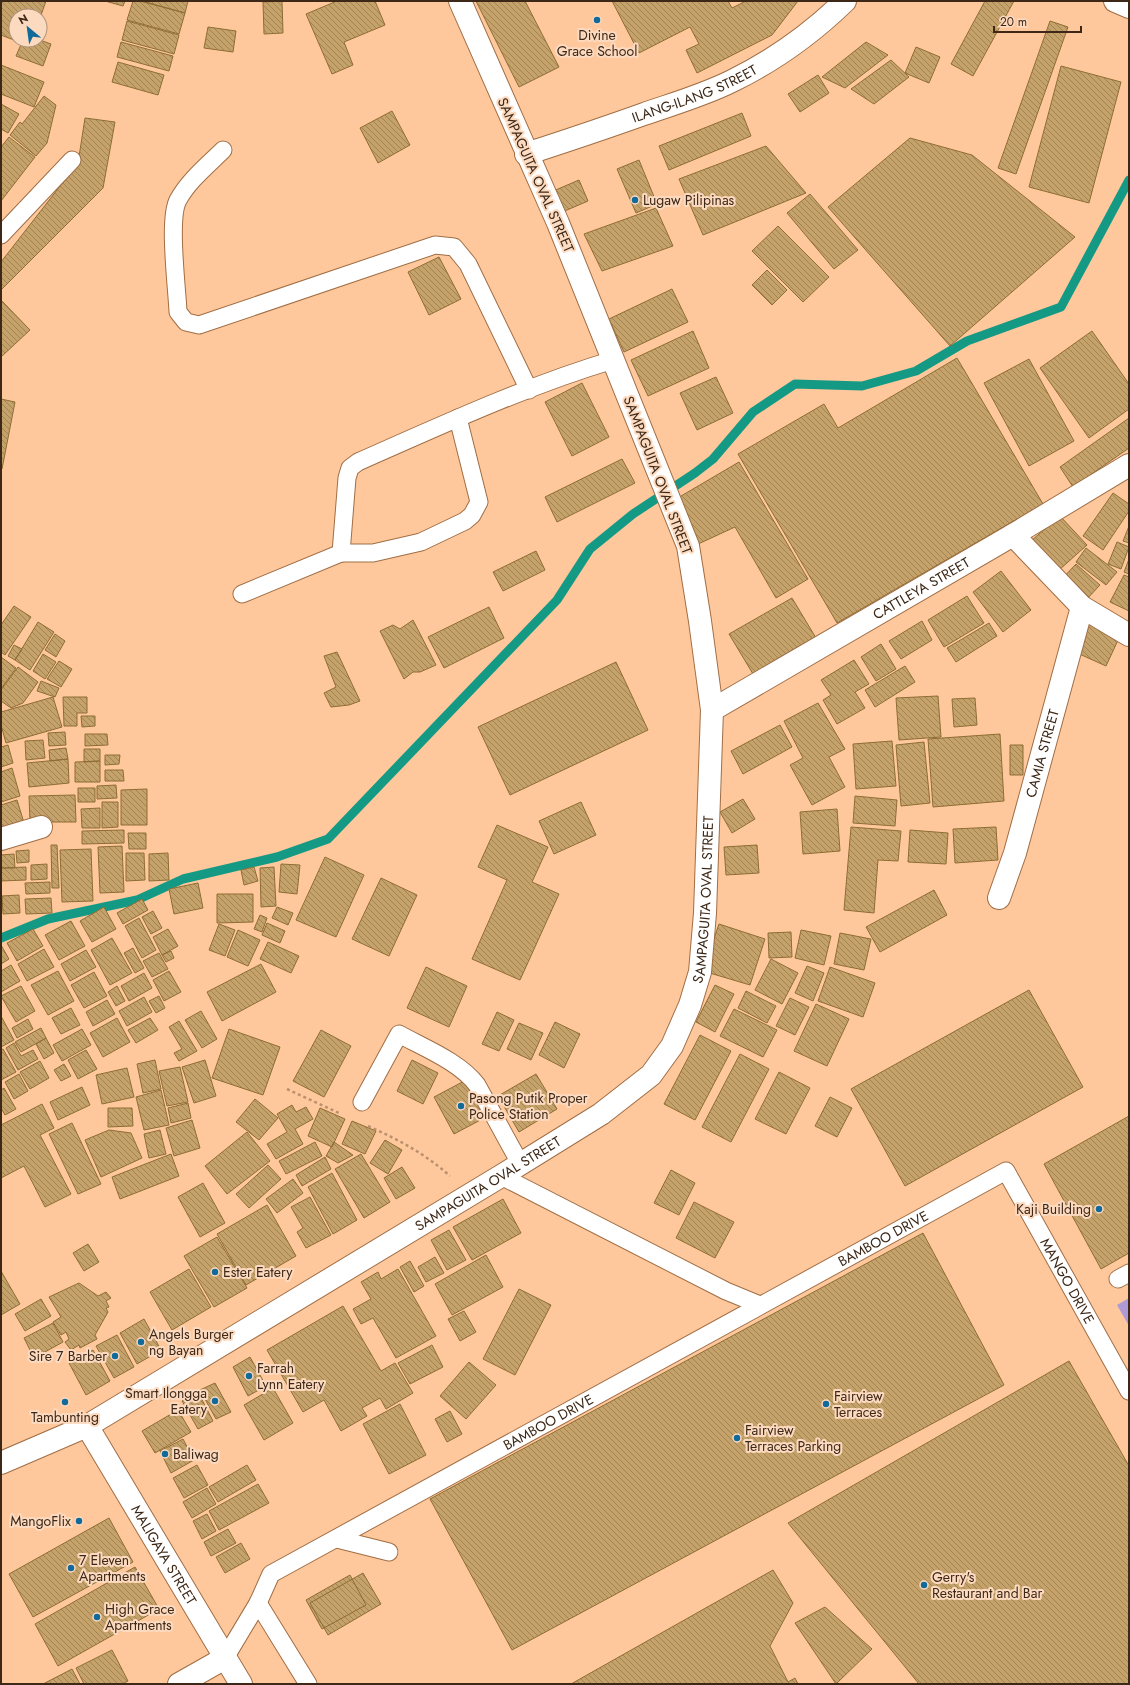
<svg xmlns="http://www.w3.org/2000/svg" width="1130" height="1685" font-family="Jost,sans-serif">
<defs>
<pattern id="building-back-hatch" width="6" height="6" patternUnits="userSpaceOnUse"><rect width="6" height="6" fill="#c5a269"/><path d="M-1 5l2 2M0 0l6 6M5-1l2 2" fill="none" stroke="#a18455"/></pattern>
</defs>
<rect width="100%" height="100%" fill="#ffc89c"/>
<!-- grass -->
<path fill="#af9ad8" d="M1129,1298v28l-12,-21z"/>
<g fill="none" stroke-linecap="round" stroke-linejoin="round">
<!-- stream -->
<path stroke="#149a84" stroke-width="9" d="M1,938l47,-19 89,-19 46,-21 94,-22 51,-18 229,-239 33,-51 43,-35 62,-41 18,-14 40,-47 42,-28 67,2 54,-15 51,-30 94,-34 68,-127"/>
</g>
<!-- building -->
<path fill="url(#building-back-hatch)" stroke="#8e6d34" d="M1,1h45l-6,17v-2h-24v24h4l-1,2 -18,-7z
M105,1h20l-2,5z
M133,1h7l45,12 -6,21 -52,-14z
M142,1h46l-3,12z
M282,1l1,32 -19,1 -1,-32z
M337,1h38l10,24 -41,17 9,23 -21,9 -26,-60z
M476,1h49l34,66 -40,20z
M612,1h116l4,7 14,-7h52l-26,34 -75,38 -11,-23 13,-6 -9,-17 -51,26z
M985,1h29l-41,75 -22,-12z
M127,21l52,14 -5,19 -52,-14z
M1050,21l18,6 -52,147 -18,-6z
M208,27l28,4 -3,21 -29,-4z
M23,40h17l11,4 -8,22 -27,-10z
M121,42l52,14 -4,15 -52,-14z
M866,42l22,13 -43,33 -23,-11z
M916,47l24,10 -11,26 -24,-10z
M891,60l18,17 -35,27 -23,-15z
M118,62l46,13 -6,20 -46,-13z
M1,65l43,17 -10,25 -33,-13z
M1061,66l60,16 -32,121 -60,-16z
M818,75l11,18 -29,19 -12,-18z
M44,96l12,9 -9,38 -11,13 -26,-21 10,-13 2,2z
M1,104l18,10 -11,19 -7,-4z
M392,111l18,34 -32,18 -18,-35z
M742,113l9,23 -82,34 -10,-24z
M85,118l30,4 -12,66 -102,102v-28l77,-99z
M9,137l26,20 -34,44v-54z
M910,138l62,17 103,82 -125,109 -122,-139z
M766,146l40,47 -103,42 -24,-56z
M639,160l18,44 -21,9 -19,-44z
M579,180l9,21 -28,12 -9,-21z
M810,194l48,56 -24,19 -47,-56z
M656,208l17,38 -71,25 -18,-37z
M778,226l51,51 -26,25 -51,-51z
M439,257l22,42 -32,16 -21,-43z
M767,270l20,20 -15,15 -20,-20z
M672,289l16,33 -64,30 -15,-33z
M1,300l29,30 -29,27z
M693,331l16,37 -61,28 -17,-36z
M1092,331l37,53v25l-40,29 -49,-70z
M957,358l86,146 -206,119 -99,-169 86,-50 14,24z
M1029,359l45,82 -45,25 -45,-83z
M716,377l17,36 -36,17 -17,-37z
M582,383l27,54 -37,19 -27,-54z
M1,399l14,3 -13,67h-1z
M1129,418v30l-56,39 -13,-20z
M622,459l13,24 -78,39 -12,-25z
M739,462l69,117 -32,19 -41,-71 -39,18 -20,-46z
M1113,493l16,11v7l-26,39 -20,-14z
M1060,516l27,29 -29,26 -27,-30z
M1129,526v17l-6,-2z
M1117,542l12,5 -8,22 -13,-5z
M1086,548l31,24 -11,13 -30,-23z
M536,551l9,19 -42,21 -10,-19z
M1129,559v15l-5,-2z
M1076,564l24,21 -14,15 -24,-21z
M1001,571l30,39 -28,22 -30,-40z
M1124,575l5,2v34l-19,-9z
M967,596l17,27 -40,24 -16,-27z
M792,598l24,40 -63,36 -24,-40z
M14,606l17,11 -26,38 -4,-3v-27z
M489,607l15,31 -60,30 -16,-31z
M413,620l23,45 -16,7h-7l-9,7 -24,-48 13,-6 7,4z
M922,621l10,19 -31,19 -12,-18z
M38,622l16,10 -24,38 -15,-10z
M989,623l8,13 -41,26 -9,-14z
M1089,624l30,14 -13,28 -31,-14z
M55,634l10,7 -9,16 -11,-7z
M881,644l15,25 -20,12 -15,-24z
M14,645l8,4 -7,11 -7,-4z
M337,652l23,49 -11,4 -18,2 -7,-14 12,-6 -12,-31z
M43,654l13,8 -11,17 -12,-8z
M1,657l15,11 -15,21z
M854,660l15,24 -14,8 10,16 -28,16 -14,-24 8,-5 -10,-15z
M59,661l13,8 -11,18 -14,-8z
M616,662l32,68 -138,65 -32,-68z
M905,666l10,16 -40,25 -10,-17z
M18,667l20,15 -15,21 -12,5 -10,-7v-11z
M41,681l18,7 -4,9 -18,-6z
M938,696l3,41 -42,3 -3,-42z
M53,697l9,30 -56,16 -5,-18v-13z
M63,697h24v16h-10v13h-13z
M975,698l2,27 -23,2 -2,-28z
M818,703l27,46 -16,8 16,30 -33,18 -22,-40 13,-7 -19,-37z
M81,716h14v10l-13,1z
M780,725l12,22 -49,27 -12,-23z
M65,732l1,13 -17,1 -1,-13z
M85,734h22l1,11 -23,1z
M1000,734l4,67 -71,6 -5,-68z
M43,740l2,18 -19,2 -1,-19z
M892,741l4,45 -40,3 -3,-45z
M924,742l6,61 -29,3 -5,-61z
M8,745l5,18 -12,4v-20z
M1010,745h13v30h-13z
M66,748l2,11 -18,2 -1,-11z
M84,749h16v12l-16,1z
M105,755h15l-1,9 -14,1z
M68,759l1,24 -40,4 -2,-24z
M100,761v21h-25v-20z
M12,768l8,28 -19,6v-30z
M105,770h18l1,11h-19z
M116,785l1,13 -20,1v-13z
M78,788h17v14h-17z
M147,789v36h-26v-35z
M75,795l1,27h-46l-1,-26z
M855,796l42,4 -2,26 -42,-3z
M743,799l12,20 -23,14 -12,-21z
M17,800l8,26 -24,7v-28z
M102,802h16v25l-16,1z
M581,802l15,33 -42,19 -15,-33z
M100,808v20h-18l-1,-19z
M837,809l3,42 -37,3 -3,-42z
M497,825l51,22 -16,35 27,12 -39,86 -48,-21 35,-79 -29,-13z
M851,827l50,4 -3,30 -20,-1 -4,53 -30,-3z
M996,827l2,33 -43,3 -2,-34z
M124,830v13l-42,1v-13z
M910,830l38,3 -2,31 -38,-2z
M128,833h18v16h-17z
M51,845h6l2,43h-7z
M757,845l2,28 -33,2 -2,-28z
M122,846l2,46 -24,1 -2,-46z
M91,849l2,52 -31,1 -2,-52z
M29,850v12l-12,1 -1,-12z
M126,853h18l1,27 -19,1z
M168,853l1,27 -20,1v-27z
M14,854l1,14h-14v-13z
M325,857l39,18 -28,62 -40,-17z
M47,864v15l-16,1v-15z
M281,864l19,1 -3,29 -18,-2z
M26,867v13l-25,1v-13z
M254,867l4,14 -14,4 -3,-15z
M274,867l2,39 -15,1 -1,-39z
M381,878l36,17 -28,61 -37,-17z
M50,882v11l-24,1 -1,-11z
M198,883l5,25 -29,6 -5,-25z
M934,890l13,25 -67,37 -14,-25z
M217,894h36v28l-36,1z
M19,895l1,18 -17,1 -1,-18z
M51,898l1,15 -26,1 -1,-15z
M142,899l6,11 -25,14 -6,-11z
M104,907l12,22 -24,13 -12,-21z
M277,907l16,6 -5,12 -16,-7z
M153,911l9,17 -11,6 -9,-17z
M260,915l7,3 -5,14 -8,-3z
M139,918l17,32 -14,8 -17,-32z
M71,921l14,25 -26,14 -14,-25z
M267,923l18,8 -5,12 -18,-8z
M219,924l16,6 -10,26 -16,-6z
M719,924l46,15 -15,46 -47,-14z
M33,929l10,17 -26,15 -10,-18z
M168,929l10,17 -16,9 -9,-18z
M238,930l22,10 -12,26 -21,-9z
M801,930l30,6 -7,29 -29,-7z
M791,932l1,25 -23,1 -1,-25z
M840,933l31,6 -7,31 -30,-6z
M112,938l20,35 -22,12 -19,-35z
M268,942l31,14 -8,17 -31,-14z
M1,945l8,14 -8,5z
M133,948l11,20 -9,5 -11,-20z
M44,949l10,18 -27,14 -9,-17z
M86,950l10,17 -26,14 -9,-17z
M171,951l3,7 -8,4 -4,-7z
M159,953l9,16 -16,8 -9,-16z
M771,959l27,14 -16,31 -27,-14z
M261,964l15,28 -54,29 -15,-29z
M11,965l9,16 -19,11v-21z
M807,966l17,7 -11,28 -18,-8z
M426,967l41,19 -18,41 -42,-19z
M830,967l45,16 -12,34 -45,-16z
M58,971l16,30 -26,14 -17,-30z
M169,971l12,21 -17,9 -11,-21z
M94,972l13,24 -23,12 -13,-23z
M144,973l8,15 -23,13 -8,-15z
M715,985l19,9 -19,38 -19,-10z
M21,986l14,25 -19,11 -15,-26z
M117,986l8,15 -9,5 -8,-14z
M1029,990l54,97 -178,99 -54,-97z
M746,991l30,15 -9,17 -29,-15z
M159,996l6,12 -9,5 -7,-12z
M144,997l8,15 -25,14 -8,-15z
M790,998l19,9 -14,28 -19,-9z
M107,1000l8,14 -22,12 -7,-14z
M816,1004l33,15 -22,47 -33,-15z
M71,1008l9,17 -19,9 -9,-16z
M734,1009l43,21 -14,27 -43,-21z
M201,1011l16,28 -15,9 -17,-28z
M497,1012l17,8 -15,31 -17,-7z
M1,1016l13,24 -13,7z
M117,1018l13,24 -27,15 -13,-24z
M150,1018l8,12 -22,13 -8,-13z
M28,1019l5,10 -16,9 -5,-10z
M179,1021l18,30 -18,10 -5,-8 8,-4 -13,-22z
M555,1022l25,12 -16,34 -25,-13z
M519,1023l24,10 -12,27 -24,-11z
M41,1028l5,10 -25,14 -6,-10z
M82,1029l9,16 -29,16 -9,-16z
M229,1029l51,18 -17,48 -51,-17z
M321,1030l30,16 -27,51 -31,-16z
M700,1035l31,16 -36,69 -31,-16z
M46,1038l8,15 -10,6 -8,-15z
M14,1043l7,13 12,-6 5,9 -20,11 -12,-22z
M3,1049l13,23 -15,8v-30z
M86,1050l11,19 -19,10 -10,-19z
M740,1054l29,15 -38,73 -29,-15z
M155,1060l6,29 -18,4 -6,-29z
M205,1060l11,36 -22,7 -12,-36z
M412,1060l26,13 -15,31 -26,-13z
M40,1061l9,17 -19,11 -10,-17z
M64,1064l7,12 -10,5 -7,-11z
M180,1067l8,35 -21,4 -8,-35z
M127,1068l7,29 -32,7 -6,-29z
M779,1072l31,16 -24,46 -31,-15z
M19,1074l9,17 -14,8 -9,-17z
M536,1074l21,35 -38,23 -21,-36z
M468,1079l20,37 -34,18 -20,-37z
M82,1087l8,18 -32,15 -8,-18z
M4,1088l12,21 -11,6 -4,-7v-18z
M161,1090l8,35 -25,5 -8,-33z
M830,1097l22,11 -15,29 -22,-11z
M255,1099l23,19 -19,22 -23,-18z
M188,1103l3,15 -20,5 -3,-15z
M42,1104l12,24 -14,7 31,59 -26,13 -21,-41 -23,12v-53z
M292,1105l4,7 10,-5 7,12 -18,10 8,15 -27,15 -9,-15 20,-12 -10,-18z
M108,1108h24l1,18 -25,1z
M320,1108l25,11 -13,28 -24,-11z
M1129,1116v137l-28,16 -57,-105z
M192,1120l8,28 -26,8 -8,-28z
M352,1121l24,10 -11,23 -23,-10z
M72,1123l29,61 -23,10 -29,-60z
M109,1130l22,3 11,25 -41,19 -16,-37z
M160,1130l6,24 -17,4 -5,-24z
M247,1132l23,29 -43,33 -22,-28z
M385,1140l17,10 -14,24 -18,-11z
M315,1142l7,14 -36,18 -7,-13z
M334,1142l19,13 -15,8 -12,-7z
M171,1154l8,22 -59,23 -8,-22z
M361,1154l29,48 -26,16 -29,-49z
M325,1157l6,12 -29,17 -6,-11z
M268,1165l13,14 -32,29 -13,-14z
M402,1167l13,21 -19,11 -12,-21z
M671,1170l24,13 -16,32 -25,-12z
M332,1173l25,47 -24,14 -25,-47z
M293,1179l10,14 -26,20 -11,-14z
M203,1183l22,40 -25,14 -22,-40z
M310,1197l21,38 -25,13 -9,-16 6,-4 -12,-21z
M503,1199l18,34 -49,27 -19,-33z
M694,1202l40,20 -19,36 -39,-20z
M267,1205l29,51 -50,29 -29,-51z
M449,1230l17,30 -19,10 -16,-30z
M923,1233l81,152 -492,265 -82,-151z
M217,1237l30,51 -33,19 -30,-51z
M88,1244l11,18 -15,9 -11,-18z
M486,1255l17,32 -51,28 -17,-31z
M435,1257l9,16 -18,9 -8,-15z
M410,1261l14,25 -10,6 -14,-25z
M189,1269l22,38 -39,23 -22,-38z
M398,1269l38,67 -40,22 -23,-40 -12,6 -8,-15 18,-10 -10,-17 17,-10 3,7z
M1,1271l19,33 -19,11z
M79,1283l19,13 8,-4 5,6 -5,3 3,6 -3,1 2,4 -13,23 2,4 -17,9 -1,-3 -8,5 -6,-8 4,-3 -3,-7 -5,3 -8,-13 8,-5 -12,-20z
M519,1289l32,16 -36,70 -32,-16z
M41,1299l10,17 -26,15 -10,-17z
M343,1306l38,65 14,-8 18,30 -27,16 -6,-11 -18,10 5,8 -26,15 -17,-31 -21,12 -36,-62z
M464,1311l12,21 -16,9 -12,-22z
M144,1319l17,31 -24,14 -17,-31z
M53,1323l10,19 -29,16 -10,-20z
M117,1335l17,32 -20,11 -18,-32z
M432,1345l11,22 -33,17 -12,-21z
M93,1350l17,31 -24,14 -17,-32z
M250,1357l16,29 -18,10 -15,-29z
M1069,1361l60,105v218h-210l-131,-161z
M469,1362l27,23 -30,34 -26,-23z
M215,1383l16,29 -15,7 -16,-29z
M273,1388l20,35 -29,17 -20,-35z
M198,1392l15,29 -15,8 -16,-28z
M400,1404l26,51 -37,19 -26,-50z
M178,1410l13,22 -36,21 -13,-22z
M450,1411l12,23 -15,8 -12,-23z
M183,1439l11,21 -23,13 -11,-22z
M197,1465l11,20 -24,13 -11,-20z
M247,1465l9,15 -38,22 -9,-15z
M258,1484l11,19 -50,27 -10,-19z
M207,1488l9,16 -24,14 -9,-16z
M207,1514l9,17 -14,8 -9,-18z
M109,1518l24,44 -100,55 -24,-43z
M228,1529l8,14 -25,13 -7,-14z
M241,1543l9,16 -25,14 -9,-16z
M135,1567l24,42 -101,57 -23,-42z
M773,1570l20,33 -23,43 18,36 7,-4 3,6h-227z
M363,1573l18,31 -53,31 -18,-32z
M350,1575l16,30 -44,24 -16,-29z
M825,1607l47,42 -36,35 -41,-61z
M112,1650l16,31 -6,3h-38l-8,-16z
M72,1669l8,15h-37z"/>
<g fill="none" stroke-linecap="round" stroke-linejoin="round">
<!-- lane casing -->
<g stroke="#a06e45" stroke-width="19">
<g id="lane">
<path d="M223,150c-15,15 -34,30 -45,50 -10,19 -1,87 0,112l8,10 13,3 236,-80 19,2 14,17 61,126"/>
<path d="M1,235l71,-75"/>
<path d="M341,553h32l48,-11 44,-21 7,-6 7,-13 -21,-84"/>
<path d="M242,594l99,-41 6,-75 3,-10 8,-6c84,-37 168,-76 255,-102"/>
<path d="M362,1102l37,-68c25,14 61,28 78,51l44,80"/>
<path d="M501,1176l225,115 34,14"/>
<path d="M1118,1279l11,-6"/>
<path d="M337,1539l52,13"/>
<path d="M258,1603l50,81"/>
<path id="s1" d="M225,1658l33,-55 13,-29 735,-403 123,220"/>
</g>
</g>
<!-- street casing -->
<g stroke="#a06e45" stroke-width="24">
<g id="street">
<path d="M1115,1l14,6"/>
<path d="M1013,535l69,72 47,28"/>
<path id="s2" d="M712,710l301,-175 116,-70"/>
<path d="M1,839l40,-12"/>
<path id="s3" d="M999,898l16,-45 67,-246"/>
<path d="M179,1684l46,-26"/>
</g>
</g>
<!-- secondary casing -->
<g stroke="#a06e45" stroke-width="24">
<g id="secondary">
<path id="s4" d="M526,154c40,-13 79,-26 118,-40 29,-10 60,-19 88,-33 41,-20 80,-48 113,-80"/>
<path id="s5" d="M87,1426l154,258"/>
<path id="s6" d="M1,1463l86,-37 414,-250 100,-62 50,-39 21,-29 18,-41 10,-33 5,-59 7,-203 -12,-89 -12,-75 -130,-323 -98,-222"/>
</g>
</g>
<!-- path -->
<path stroke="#bb906d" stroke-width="2.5" stroke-dasharray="3 3" stroke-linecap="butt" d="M287,1089l54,25
M368,1126c31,14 56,27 82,50"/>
<!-- lane -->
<use href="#lane" stroke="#fff" stroke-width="17"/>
<!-- street -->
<use href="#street" stroke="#fff" stroke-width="22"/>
<!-- secondary -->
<use href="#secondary" stroke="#fff" stroke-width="22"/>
</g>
<!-- markers -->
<g fill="#116a9a" stroke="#fcdac0" stroke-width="1.5">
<circle cx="597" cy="20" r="4"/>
<circle cx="635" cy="200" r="4"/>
<circle cx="461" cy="1106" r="4"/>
<circle cx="1099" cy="1209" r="4"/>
<circle cx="215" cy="1272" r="4"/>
<circle cx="141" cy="1342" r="4"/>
<circle cx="115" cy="1356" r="4"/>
<circle cx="249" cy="1376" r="4"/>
<circle cx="215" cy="1401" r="4"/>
<circle cx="65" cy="1402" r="4"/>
<circle cx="826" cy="1404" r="4"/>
<circle cx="737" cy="1438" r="4"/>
<circle cx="165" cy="1454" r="4"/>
<circle cx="79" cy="1521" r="4"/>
<circle cx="71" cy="1568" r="4"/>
<circle cx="924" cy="1585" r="4"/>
<circle cx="97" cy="1617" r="4"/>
</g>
<g text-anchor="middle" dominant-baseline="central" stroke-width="4" stroke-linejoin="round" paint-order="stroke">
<!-- poi labels -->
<g font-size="14" fill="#3d2817" stroke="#fcdac0" text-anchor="start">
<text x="597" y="35" text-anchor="middle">Divine<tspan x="597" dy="16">Grace School</tspan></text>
<text x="643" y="200">Lugaw Pilipinas</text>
<text x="469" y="1098">Pasong Putik Proper<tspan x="469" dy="16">Police Station</tspan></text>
<text x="1091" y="1209" text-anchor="end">Kaji Building</text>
<text x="223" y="1272">Ester Eatery</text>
<text x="149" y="1334">Angels Burger<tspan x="149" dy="16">ng Bayan</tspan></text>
<text x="107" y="1356" text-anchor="end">Sire 7 Barber</text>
<text x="257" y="1368">Farrah<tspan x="257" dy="16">Lynn Eatery</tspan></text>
<text x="207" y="1393" text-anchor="end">Smart Ilongga<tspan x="207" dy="16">Eatery</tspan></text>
<text x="834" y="1396">Fairview<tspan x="834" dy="16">Terraces</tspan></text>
<text x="65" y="1417" text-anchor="middle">Tambunting</text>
<text x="745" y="1430">Fairview<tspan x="745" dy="16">Terraces Parking</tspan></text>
<text x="173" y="1454">Baliwag</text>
<text x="71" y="1521" text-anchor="end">MangoFlix</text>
<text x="79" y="1560">7 Eleven<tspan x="79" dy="16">Apartments</tspan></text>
<text x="932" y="1577">Gerry's<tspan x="932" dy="16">Restaurant and Bar</tspan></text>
<text x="105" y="1609">High Grace<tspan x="105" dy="16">Apartments</tspan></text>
</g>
<!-- street labels -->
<g font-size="14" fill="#3d2817" stroke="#fcdac0">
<text stroke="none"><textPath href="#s4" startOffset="179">ILANG-ILANG STREET</textPath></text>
<text transform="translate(536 175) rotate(66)">SAMPAGUITA OVAL STREET</text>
<text transform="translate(658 475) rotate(69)">SAMPAGUITA OVAL STREET</text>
<text stroke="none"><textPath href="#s2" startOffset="242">CATTLEYA STREET</textPath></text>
<text stroke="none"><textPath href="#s3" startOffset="151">CAMIA STREET</textPath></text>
<text stroke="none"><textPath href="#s6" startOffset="946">SAMPAGUITA OVAL STREET</textPath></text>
<text stroke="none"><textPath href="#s6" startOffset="562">SAMPAGUITA OVAL STREET</textPath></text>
<text stroke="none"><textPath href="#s1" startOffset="794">BAMBOO DRIVE</textPath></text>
<text stroke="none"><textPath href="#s1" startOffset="1060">MANGO DRIVE</textPath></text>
<text stroke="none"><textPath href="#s1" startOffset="412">BAMBOO DRIVE</textPath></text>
<text stroke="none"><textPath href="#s5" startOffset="150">MALIGAYA STREET</textPath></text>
</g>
</g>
<!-- border -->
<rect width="1130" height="1685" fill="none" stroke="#3d2817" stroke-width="4"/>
<!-- north arrow -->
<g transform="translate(28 28) rotate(331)"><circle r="19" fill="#fcdac0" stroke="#b0937c"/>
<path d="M0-3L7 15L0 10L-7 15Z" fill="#116a9a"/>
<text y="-6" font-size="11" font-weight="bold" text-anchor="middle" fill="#3d2817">N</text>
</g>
<!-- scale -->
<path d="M994 26v6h87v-6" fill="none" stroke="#3d2817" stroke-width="2"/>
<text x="1000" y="26" font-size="12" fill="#3d2817" stroke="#fcdac0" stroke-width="3" paint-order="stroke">20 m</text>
</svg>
